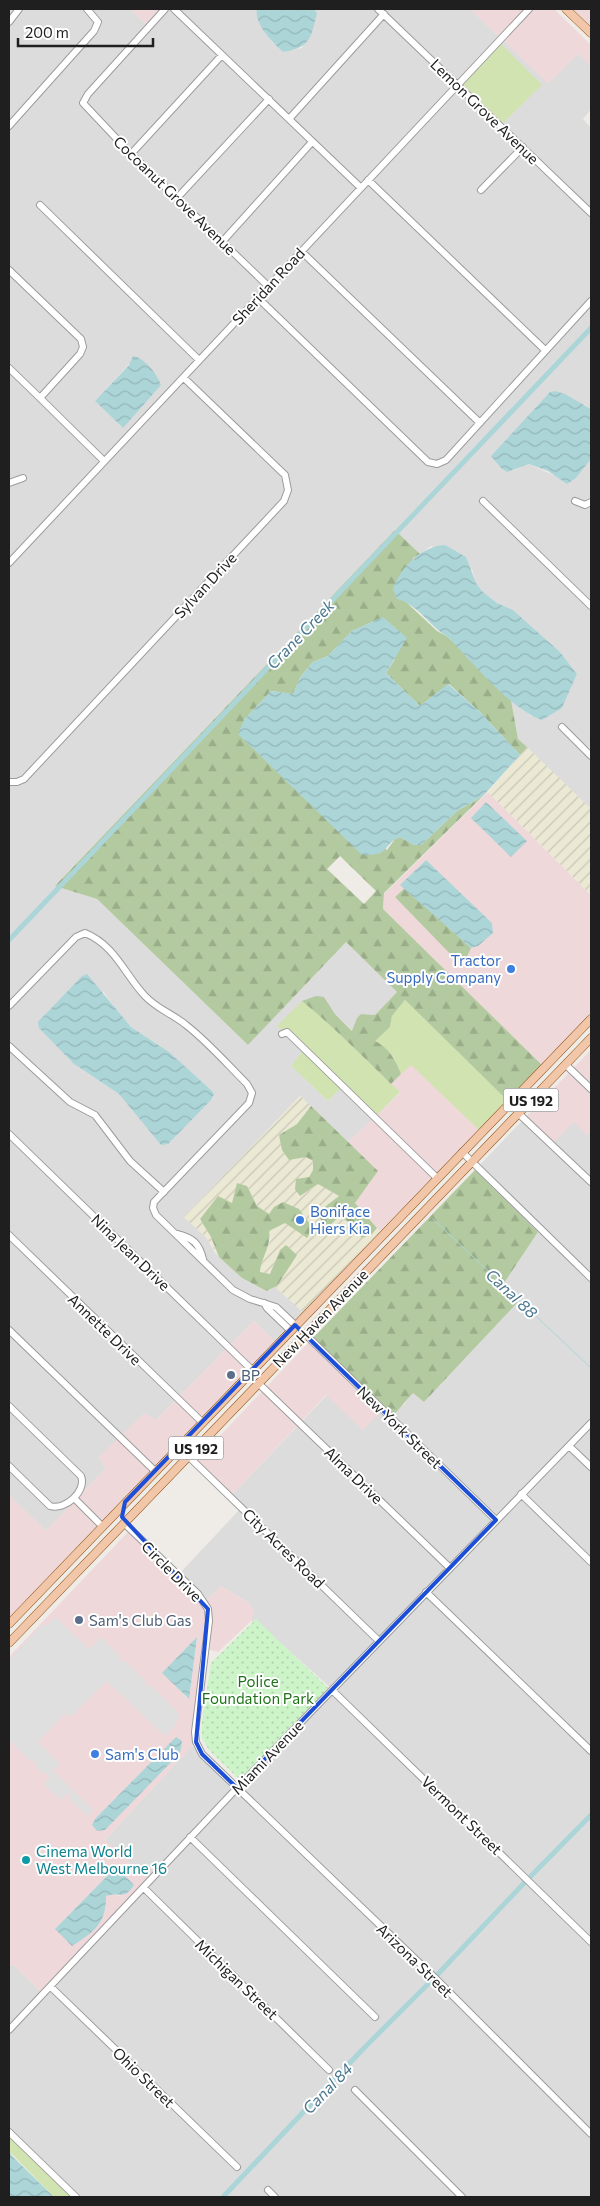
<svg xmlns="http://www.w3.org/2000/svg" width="600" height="2206" font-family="Commissioner,sans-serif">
<defs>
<pattern id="farmland-furrows" width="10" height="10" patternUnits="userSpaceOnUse" patternTransform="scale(1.25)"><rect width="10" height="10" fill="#ebe9d4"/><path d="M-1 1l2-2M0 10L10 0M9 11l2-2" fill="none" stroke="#c9c7b6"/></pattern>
<pattern id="forest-firs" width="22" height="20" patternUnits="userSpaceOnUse" patternTransform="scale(1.25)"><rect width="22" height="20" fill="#b3caa0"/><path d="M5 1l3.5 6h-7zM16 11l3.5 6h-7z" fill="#9aad89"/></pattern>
<pattern id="park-dots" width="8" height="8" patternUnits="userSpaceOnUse" patternTransform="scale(1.25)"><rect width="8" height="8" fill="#ccf4c8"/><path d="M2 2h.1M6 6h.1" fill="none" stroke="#afd1ab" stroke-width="1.8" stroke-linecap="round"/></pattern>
<pattern id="water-waves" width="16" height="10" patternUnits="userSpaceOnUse" patternTransform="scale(1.25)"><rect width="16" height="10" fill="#acd5d8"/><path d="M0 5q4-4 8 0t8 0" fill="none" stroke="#94b6b9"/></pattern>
</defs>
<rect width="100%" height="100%" fill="#efebe6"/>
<!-- residential -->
<path fill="#dddcdc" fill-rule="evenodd" d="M9,9h121l17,16 15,-16h95l2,12 13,21 11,10 19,-4 15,-35 -3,-4h156l29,28 -300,319 -159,-154 -3,2 159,156 -14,16 -173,183zM129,364l-6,64 -28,-27z
M503,40l45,43 30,-30 13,13v43l-8,10 8,9v281l-7,-5 -84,43 -9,9 21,15 17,-7 24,11 23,3 15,-19v286l-4,5 4,4v55l-73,-70 -7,-39 20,16 31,-8 15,-34 -17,-22 -47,-42 -16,-7 -15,-12 -6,-8 -4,-14 -41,-23 -11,8 -25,-24 -340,356 42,13 151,146 98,-103 51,50 -22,23 -14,-1 -8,17 -18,-17 -11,-17 -19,54 -14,15 37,35 17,-18 30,34 -27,25 -48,-46 -116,121 22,20 9,16 27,25 23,13 10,-4 28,25 -29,29 -20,-20 -98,99 -57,37 7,11 -60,63 -37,-36v-928zM103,991l14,20 14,16 38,25 42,48 -50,45 -42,-51 -41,-27z
M522,1121l26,26 26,-26 13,14 4,-4v1000l-351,-344 92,-98 -48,-43 -30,-25h-3l3,-10 -5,-8 -28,-17 -15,15 -26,-28 61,-65 -11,-11 97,-102 56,15 21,-5 9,-13 11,10 94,-100 -16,-16 36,-54 -63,-62z
M192,1746l241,234 158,157v60h-515l-67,-65v-166l5,-1 26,26 112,-108 -47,-43z"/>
<!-- commercial -->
<path fill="#eed8da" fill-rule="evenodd" d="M130,9h32l-15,16z
M470,9h55l-26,28z
M532,9h22l37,36v21l-13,-12 -30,30 -45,-44z
M573,9h18v17z
M488,792l103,103v120l-48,51 -160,-157 1,-15zM426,860l52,86 -7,2 -5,11 -71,-62 10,-9 -4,-3z
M591,1050l-1,35 1,1v45l-4,4 -13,-13 -25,25 -27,-26z
M411,1064l68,66 -99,101 -25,-28 23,-32 -30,-29 52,-49 -9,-9z
M254,1321l20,20 -265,277v-123l37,36 60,-63 -7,-11 45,-44 12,7z
M311,1340l72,70 -20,20 -37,-35 -96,102 -35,-35z
M129,1531l67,64 9,14 2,11 -14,99 -1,27 -87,94 47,43 -81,85 -31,23 -26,-26 -5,1v-309zM197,1638l-8,60 -1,1 -25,-26zM116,1867l4,29 -7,-2 -7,2 -51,33z
M221,1586l28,17 5,8 -3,10 -33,31 -10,-3 2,-40 -4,-8z"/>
<!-- farmland -->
<path fill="url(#farmland-furrows)" d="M527,747l64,62v86l-103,-103z
M300,1096l11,10 -14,18 -18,12 34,25v9l-5,7 2,13 8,-6 21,12 -21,16 29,9 15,17 10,-4 5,-6 3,3 -77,81 -28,-25 2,-1 3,-36 -10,24 -10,-2 1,-13 10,-19 -2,-9 16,-8 22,15 -33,-30 -5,6 -12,-8 -10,-20 -15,17 -32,16 11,18 8,20 -13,-20 -22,-20z"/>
<!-- grass -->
<path fill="#d2e3b2" d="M501,44l41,41 -40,39 -38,-36 -1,-4z
M405,1000l103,101 -29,29 -68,-65 -10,9 -8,-18 -19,-15 16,-14 2,-11z
M302,1001c35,28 65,61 98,91l-25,25 -30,-33 -17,17 -37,-35 13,-16 -27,-24z
M9,2132l67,65h-22l-45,-46z"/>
<!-- forest -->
<path fill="url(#forest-firs)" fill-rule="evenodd" d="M395,530l25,24 -7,4 -8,43 32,30 11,6 63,63 7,39 9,8 -7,8 -40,-43 -31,-28 -29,22 -34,-33 9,-14 -12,-42 -31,14 -24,25 -15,6 -12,14 -8,18 -22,-3 -27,29 143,130 8,-11 5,-2 14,8h7l36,-34 26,-15 -99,97 -1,16 160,157 -35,35 -103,-101 -13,16 -2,11 -15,14c14,7 20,18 26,33l-10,10c-29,-28 -57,-57 -89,-83l14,-5 8,1 11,17 17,17 5,-13 4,-4 14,1 22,-23 -51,-50 -98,103 -151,-146 -42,-13zM340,856l36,35 -12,13 -37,-35z
M405,888l66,60 -5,11 -7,4 -64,-66z
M311,1106l67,65 -23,32 22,25 -5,6 -10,4 -15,-17 -8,-4 -10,9 -7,-3 -4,-11 21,-16 -21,-12 -18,12 -5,-7 1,-10 13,-2 4,-7v-9l-7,-4 -17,3 -7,-10 -3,-15 18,-11z
M475,1170l63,62 -36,54 16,16 -94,100 -11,-9 -22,25 -80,-78z
M237,1183l10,3 10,20 12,8 5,-7 9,-5 16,7 14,19 -6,10 -22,-15 -16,8c3,14 -8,26 -9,41l10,2 10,-24 6,-5 11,10 -20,31 -11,5 -24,-13 -23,-21 -8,-20 -11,-18 18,-23 14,7z"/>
<!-- park -->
<path fill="url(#park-dots)" d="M256,1619l72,69 -88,92 -31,-30 -7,-12v-16l9,-59z"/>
<!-- parking -->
<path fill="#dfdfdf" d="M55,1617l34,32 12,-12 20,20 -2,3 3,2 2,-2 23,22 -2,2 2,3 3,-2 30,29 -6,13 -9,9 -58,-55 -36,36 -4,-3 -4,1 -25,27 22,22 -7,7 40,39 -6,6 -19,-18 3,-3 -3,-2 -7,7 -18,-16 6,-6 -2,-5 -2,2 -10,-9 2,-3 -3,-3 -2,3 -23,-23v-80l34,-36 3,2z"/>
<!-- water -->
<path fill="url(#water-waves)" d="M257,9h57l3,4c-6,25 -7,35 -34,39 -10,-9 -29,-28 -26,-43z
M133,356c12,2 24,18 28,29l-38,43 -28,-27 34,-36z
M555,391l10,3 26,15v50l-15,19 -9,6 -19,-13 -19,-7 -22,8 -6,-4 -10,-12 59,-64z
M445,545l21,12 10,26 6,8 15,12 16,7 47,42 17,22 -15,34 -20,12c-32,-11 -70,-58 -94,-83 -18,-10 -30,-33 -51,-38l-4,-10c8,-23 28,-42 52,-44z
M383,617l24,21 -21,35 34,33 28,-22 32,28 40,43 -37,41 -26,15 -36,34h-7l-14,-8c-19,8 -8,19 -38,18l-124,-121 6,-14 27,-29 22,3 8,-18 12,-14 15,-6 24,-25z
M486,802l41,39 -16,16 -40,-39z
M426,860l66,63 1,10 -15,13 -7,2 -71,-63z
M87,974l44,53 38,25 43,39 2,3 -3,6 -43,44 -7,1 -42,-51 -45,-30 -35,-36 -1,-6 44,-46z
M197,1637l-8,62 -27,-26z
M176,1737l6,4 -2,12 -75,77 -8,1 -5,-6 3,-6z
M116,1867l18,18c-10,16 -14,6 -28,11 0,28 -12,36 -34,50l-17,-17z
M9,2151l3,5 42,41h-45z"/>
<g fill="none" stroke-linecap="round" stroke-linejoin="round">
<!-- stream -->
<path stroke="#acd5d8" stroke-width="1" d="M433,1219l158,149"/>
<!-- canal -->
<path stroke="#acd5d8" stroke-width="5" d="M9,940l582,-612
M531,1876l60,-61
M437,1975l89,-94
M223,2197l141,-149 68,-68"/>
<!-- minor casing -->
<g stroke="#9c9c9c" stroke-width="8">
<path id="minor" d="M165,9l-77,85 -5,9 48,51 137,132
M174,9l187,179
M378,9l213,204
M9,22l10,-13
M289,119l95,-105
M9,126l85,-95 4,-9 -11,-13
M131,154l91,-99
M368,180l177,170
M481,190l42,-43
M177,198l92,-99
M40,205l159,155
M222,242l90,-100
M301,251l179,172
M9,270l72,69 2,8 -3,7 -40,44 -31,-30
M257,297l171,165 9,2 9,-4 145,-159
M40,398l64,63
M9,483l14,-5
M483,501l108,105
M575,501l10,4 6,-3
M9,563l520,-554
M562,727l29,29
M9,782h8l7,-3 260,-278 4,-11 -3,-15 -101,-97
M9,1006l67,-69 9,-4c30,12 40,42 60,63 12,13 28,18 41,29 22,17 41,39 61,59l5,9 -3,10 -95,99 -1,6 3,7 77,75 17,9 26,8 19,18
M282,1034l5,-2 150,146
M9,1046l61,56 25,13 35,46 34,31
M566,1065l25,24
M518,1113l73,69
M9,1134l243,236
M462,1152l129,126
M177,1234c16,4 22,9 26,25
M9,1235l193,187
M264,1303l3,5 23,22
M9,1330l146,141
M305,1334l191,186
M258,1383l192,185
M9,1406l72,70c6,15 -16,35 -31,30l-41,-40
M569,1446l22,21
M188,1456l191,185
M521,1494l70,68
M74,1498l28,28
M124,1523l74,71 10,15 1,12 -14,111 1,10 6,12 233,224 156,156
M426,1592l165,159
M332,1690l259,252
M190,1837l185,180
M144,1888l185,182
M51,1987l186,180
M9,2030l228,-242 354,-365
M355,2090l107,107
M9,2132l67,65
M268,2190l7,7"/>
</g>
<!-- major casing -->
<g stroke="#8a4e10" stroke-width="9">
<path id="major" d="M566,9l25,24
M9,1624l582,-605
M9,1643l582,-605"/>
</g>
<!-- minor -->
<use href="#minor" stroke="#fff" stroke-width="6"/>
<!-- major -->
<use href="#major" stroke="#f2c6a8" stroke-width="8"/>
</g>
<!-- marked area -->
<path fill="none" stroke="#1d4ed8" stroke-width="4" stroke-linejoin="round" d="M295,1325l201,195 -259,268 -35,-34 -6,-12 12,-133 -86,-92 3,-15z"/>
<!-- markers -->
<g fill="#3f7fe0" stroke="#fff" stroke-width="2">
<circle cx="511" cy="969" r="5"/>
<circle cx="300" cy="1220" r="5"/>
<circle cx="95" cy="1754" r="5"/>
</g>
<g fill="#5c6f8a" stroke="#fff" stroke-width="2">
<circle cx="231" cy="1375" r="5"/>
<circle cx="79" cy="1620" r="5"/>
</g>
<circle fill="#0f9aa8" stroke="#fff" stroke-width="2" cx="26" cy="1860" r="5"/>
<g text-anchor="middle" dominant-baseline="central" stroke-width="4" stroke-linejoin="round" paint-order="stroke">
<!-- shield labels -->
<g fill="#fff" stroke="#626262" stroke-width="1">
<rect x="503.5" y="1088.5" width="55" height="23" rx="4"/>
<rect x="168.5" y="1436.5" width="55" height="23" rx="4"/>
</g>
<g font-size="14" font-weight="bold" fill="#1f1f1f">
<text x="531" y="1100">US 192</text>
<text x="196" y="1448">US 192</text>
</g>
<!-- street labels -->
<g font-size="15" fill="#1f1f1f" stroke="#fff">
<text transform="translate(485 111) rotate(44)">Lemon Grove Avenue</text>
<text transform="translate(175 195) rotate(44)">Cocoanut Grove Avenue</text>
<text transform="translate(268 286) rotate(-47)">Sheridan Road</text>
<text transform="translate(205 585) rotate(-47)">Sylvan Drive</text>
<text transform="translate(131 1252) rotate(44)">Nina Jean Drive</text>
<text transform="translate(320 1318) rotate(-46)">New Haven Avenue</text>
<text transform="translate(105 1329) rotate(44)">Annette Drive</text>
<text transform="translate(400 1427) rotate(44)">New York Street</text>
<text transform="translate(354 1475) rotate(44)">Alma Drive</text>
<text transform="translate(284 1548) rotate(44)">City Acres Road</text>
<text transform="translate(172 1571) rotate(45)">Circle Drive</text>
<text transform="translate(267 1757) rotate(-46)">Miami Avenue</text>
<text transform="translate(462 1815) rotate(44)">Vermont Street</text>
<text transform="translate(415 1960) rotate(44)">Arizona Street</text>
<text transform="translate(237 1979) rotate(44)">Michigan Street</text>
<text transform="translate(144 2077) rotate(44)">Ohio Street</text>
</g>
<!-- shop labels -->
<g font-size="15" fill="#366cbe" stroke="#fff" text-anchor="start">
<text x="501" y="960" text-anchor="end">Tractor<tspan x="501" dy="17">Supply Company</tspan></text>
<text x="310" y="1211">Boniface<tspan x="310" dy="17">Hiers Kia</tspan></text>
<text x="105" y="1754">Sam's Club</text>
</g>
<!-- service labels -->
<g font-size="15" fill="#4e5e75" stroke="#fff" text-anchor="start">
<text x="241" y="1375">BP</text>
<text x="89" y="1620">Sam's Club Gas</text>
</g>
<!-- park labels -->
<g font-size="15" fill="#1e7318" stroke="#fff">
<text x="258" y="1681">Police<tspan x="258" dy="17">Foundation Park</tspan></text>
</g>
<!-- culture labels -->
<g font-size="15" fill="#0d838f" stroke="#fff" text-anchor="start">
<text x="36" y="1851">Cinema World<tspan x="36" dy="17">West Melbourne 16</tspan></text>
</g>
<!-- water labels -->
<g font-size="16" font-style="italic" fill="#4b788f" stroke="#fff">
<text transform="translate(300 634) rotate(-46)">Crane Creek</text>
<text transform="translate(512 1293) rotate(43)">Canal 88</text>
<text transform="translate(327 2088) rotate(-46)">Canal 84</text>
</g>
</g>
<!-- border -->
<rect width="600" height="2206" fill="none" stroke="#1f1f1f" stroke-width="20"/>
<!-- scale -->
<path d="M18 38v8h135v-8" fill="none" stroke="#1f1f1f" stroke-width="2.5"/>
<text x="25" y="38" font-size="15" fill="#1f1f1f" stroke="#ffffff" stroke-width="4" paint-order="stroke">200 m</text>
</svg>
